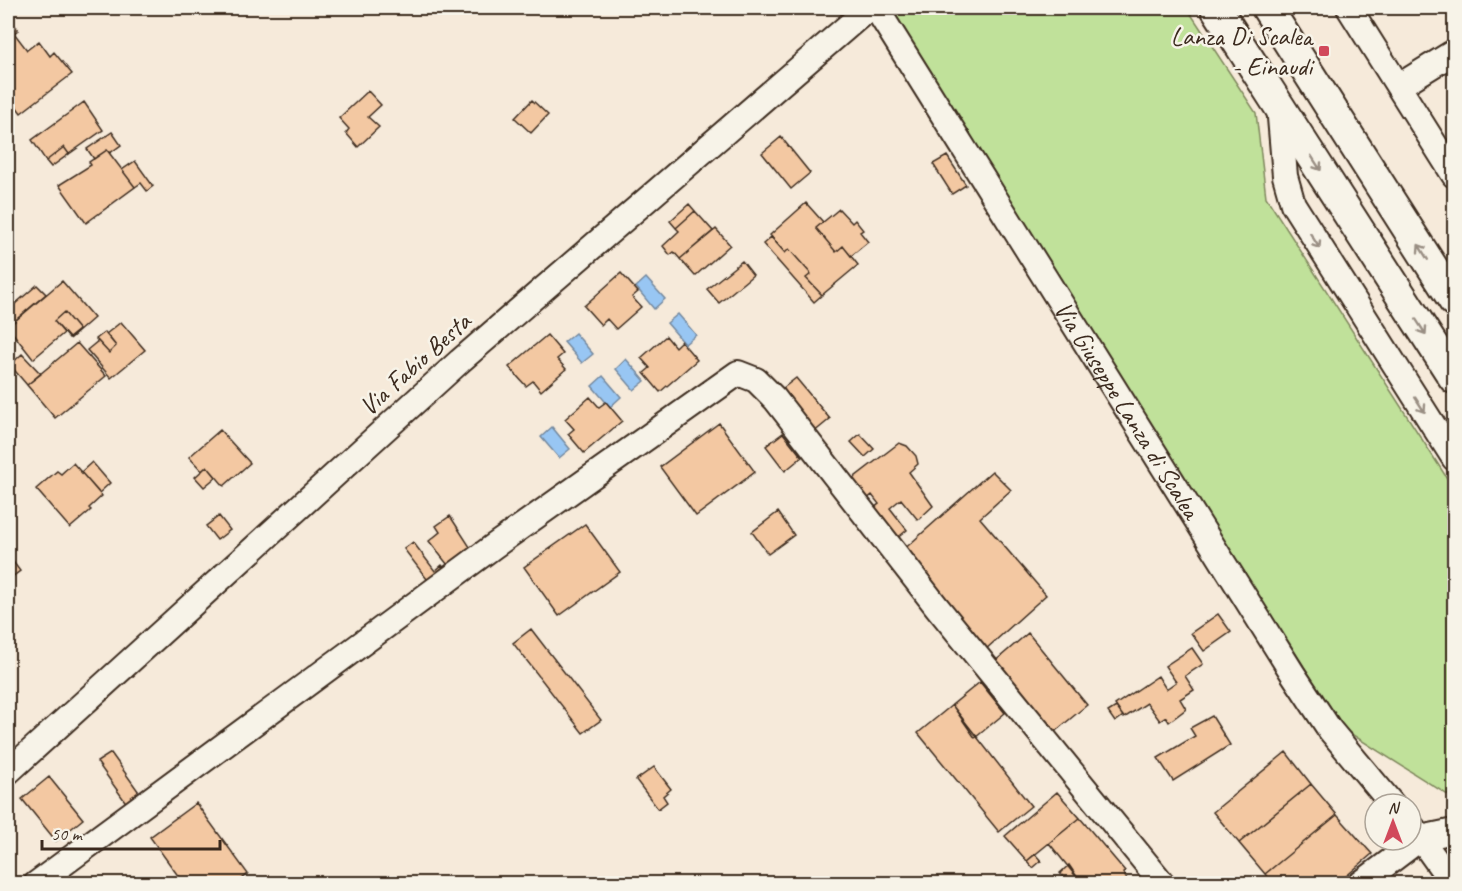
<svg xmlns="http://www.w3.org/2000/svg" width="1462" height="891" font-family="Caveat,sans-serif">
<rect width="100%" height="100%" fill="#f6eada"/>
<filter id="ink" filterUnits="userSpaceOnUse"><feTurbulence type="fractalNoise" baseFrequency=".0167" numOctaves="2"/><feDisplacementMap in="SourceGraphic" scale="12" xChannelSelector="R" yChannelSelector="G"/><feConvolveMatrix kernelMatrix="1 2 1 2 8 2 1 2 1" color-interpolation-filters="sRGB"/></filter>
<g filter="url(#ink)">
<!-- green -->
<path fill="#c0e19a" stroke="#7e865c" stroke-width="1.5" d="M904,8h283l69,105 10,84 188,292v310l-109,-69 -168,-260 -283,-453z"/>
<!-- water -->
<path fill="#98c6f3" stroke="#73889e" stroke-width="1.5" d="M646,278l19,21 -11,10 -18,-22z
M678,314l18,21 -11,9 -18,-21z
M575,333l18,21 -11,9 -18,-21z
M626,359l19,22 -11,9 -18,-21z
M603,376l18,21 -11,10 -18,-21z
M552,427l18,22 -11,9 -18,-21z"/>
<!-- building -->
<path fill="#f3c8a2" stroke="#3b2a1e" stroke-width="1.5" d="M8,16l10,14 -4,3 13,17 12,-9 11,15 4,-4 18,22 -51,39 -13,-18v-31l5,-5 -5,-7z
M368,91l13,14 -13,12 11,10 -21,20 -12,-14 3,-4 -10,-11z
M532,100l16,15 -17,18 -16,-15z
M84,102l19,28 -34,24 -5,-7 -18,14 -14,-21z
M112,132l9,13 -11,8 -3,-3 -13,9 -7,-10z
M781,137l29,36 -19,16 -29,-36z
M64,147l5,7 -18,13 -5,-6z
M107,150l28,37 -49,36 -27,-38 32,-20 -2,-3z
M947,156l19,29 -14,9 -19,-30z
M135,161l18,25 -6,5 -6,-8 -6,4 -13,-17z
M806,203l17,19 -7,6 20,24 7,-6 15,19 -36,30 -16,-17 5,-4 -22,-25 -4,4 -15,-18z
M689,204l6,7 -19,17 -6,-7z
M839,209l13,14 3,-3 8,10 -3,2 8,10 -17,14 -8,-10 -7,6 -20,-24z
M695,211l18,20 -33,28 -6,-7 -4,3 -7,-9 16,-15 -3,-3z
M716,229l14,16 -35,31 -15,-17z
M771,237l14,16 4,-4 22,25 -5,4 16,17 -8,7 -51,-58z
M742,261l11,14 -34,28 -12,-14z
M621,273l17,19 -6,5 9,10 -25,22 -9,-10 -6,6 -17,-19z
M62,281l32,37 -24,21 9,-9 -15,-18 -10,9 10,12 -31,26 -25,-32z
M37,285l9,9 -34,29 -4,-5v-8z
M64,312l15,18 -10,8 -15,-17z
M121,322l24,28 -34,28 -24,-28 11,-9 11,12 7,-7 -10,-12z
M105,332l11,14 -7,7 -13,-14z
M547,335l16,19 -6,5 9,10 -25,22 -8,-10 -7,5 -17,-19z
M666,336l9,11 6,-6 16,19 -37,32 -16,-19 6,-5 -9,-10z
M77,343l29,33 -51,42 -28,-33z
M22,354l19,20 -14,11 -17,-20z
M796,378l34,41 -17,14 -35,-41z
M590,397l9,10 7,-5 16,19 -38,32 -16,-19 6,-5 -9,-10z
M719,423l36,49 -59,44 -36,-49z
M220,430l30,33 -26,23 -17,-20 -5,5 -13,-14z
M783,433l19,24 -17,14 -19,-25z
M860,434l14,15 -9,8 -14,-15z
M899,443l8,3 9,10 2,8 -9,8 24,34 -15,14 -17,-21 -11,9 17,22 -13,11 -24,-30 9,-7 -7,-9 -6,5 -15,-20z
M92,462l18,21 -11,10 -18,-21z
M73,463l29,33 -13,12 2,2 -21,18 -34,-39 21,-18 4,3z
M207,466l9,11 -12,10 -9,-10z
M992,471l19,19 -31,28 66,77 -61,55 -84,-98z
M778,512l16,23 -26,19 -16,-22z
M219,516l11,14 -13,10 -11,-14z
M450,516l22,34 -21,19 -22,-28 11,-9 -4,-6z
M585,524l35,48 -61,44 -35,-49z
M413,542l22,29 7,-6 5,6 -17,12 -26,-34z
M8,555l12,16 -12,9z
M1218,614l13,18 -27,19 -13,-18z
M531,629l70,91 -18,13 -70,-90z
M1028,633l59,72 -35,29 -59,-71z
M1192,648l11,16 -18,12 9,14 -14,9 6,10 -17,13 -3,-5 -6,4 -13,-18 -23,15 -9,-13 43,-29 8,13 10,-7 -11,-16z
M980,682l25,31 -30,25 -23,-33z
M952,705l79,101 -32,26 -81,-99z
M1116,707l7,9 -8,6 -7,-10z
M1212,716l18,29 -57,36 -15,-23 37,-22 -5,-8z
M1286,752l25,32 -72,59 -26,-31z
M111,753l30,42 -14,9 -30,-42z
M654,767l17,22 -8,7 4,6 -9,7 -22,-29z
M49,777l34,42 -27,22 -34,-42z
M1311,784l26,31 -72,59 -26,-31z
M1057,792l23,26 -53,43 -22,-25z
M196,803l52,71 -12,10h-52l-34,-47z
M1337,815l35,39 -35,30h-64l-8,-10z
M1080,818l45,53 -2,2 7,11h-48l-33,-41z
M1035,854l6,7 -8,7 -6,-7z
M1069,865l13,19h-14l-8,-11z"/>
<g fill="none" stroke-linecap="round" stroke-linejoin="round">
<!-- minor casing -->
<g stroke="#3b2a1e" stroke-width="28">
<g id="minor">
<path id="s1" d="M876,8l417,666 37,56 62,74"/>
<path d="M1349,8l105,167"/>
<path d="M1399,86l55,-34"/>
<path d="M1279,106l6,70 8,28 161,254"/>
<path d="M8,772l452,-411 409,-353"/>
<path d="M1413,828l40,56"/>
<path d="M36,884l458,-338 244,-173 18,7 19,19 162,208 226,277"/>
<path d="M1360,884l61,-46 33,-7"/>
</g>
</g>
<!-- tertiary casing -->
<g stroke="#3b2a1e" stroke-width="34">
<path id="tertiary" d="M1216,8l238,370
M1267,8l187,293"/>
</g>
<!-- minor -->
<use href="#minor" stroke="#f7f3e8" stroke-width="24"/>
<!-- tertiary -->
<use href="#tertiary" stroke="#f7f3e8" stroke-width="30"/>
</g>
<!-- one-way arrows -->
<defs><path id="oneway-shaft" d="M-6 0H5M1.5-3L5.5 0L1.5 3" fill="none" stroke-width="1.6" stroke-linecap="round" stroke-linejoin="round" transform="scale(1.5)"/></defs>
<g stroke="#998e83">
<use href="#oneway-shaft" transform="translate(1316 163) rotate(57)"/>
<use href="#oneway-shaft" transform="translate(1315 241) rotate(58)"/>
<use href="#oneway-shaft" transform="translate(1423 252) rotate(-122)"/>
<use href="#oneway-shaft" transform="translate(1421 327) rotate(57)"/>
<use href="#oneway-shaft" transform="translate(1420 405) rotate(57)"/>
</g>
</g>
<!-- markers -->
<rect fill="#d1495b" stroke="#f7f3e8" stroke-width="2" x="1318" y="45" width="12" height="12" rx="3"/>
<g text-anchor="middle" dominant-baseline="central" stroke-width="5" stroke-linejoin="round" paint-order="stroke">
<!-- poi labels -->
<g font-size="26" fill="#3b2a1e" stroke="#f7f3e8" text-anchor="end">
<text x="1312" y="36">Lanza Di Scalea<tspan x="1312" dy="30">- Einaudi</tspan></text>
</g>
<!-- street labels -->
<g font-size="26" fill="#3b2a1e" stroke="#f7f3e8">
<text transform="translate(415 364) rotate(-42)">Via Fabio Besta</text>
<text stroke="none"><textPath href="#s1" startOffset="474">Via Giuseppe Lanza di Scalea</textPath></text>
</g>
</g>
<!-- margin -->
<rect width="1462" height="891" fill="none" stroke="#f7f3e8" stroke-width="30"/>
<rect x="15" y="15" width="1432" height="861" fill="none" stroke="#3b2a1e" stroke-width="2" filter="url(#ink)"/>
<!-- north arrow -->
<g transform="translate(1393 822)"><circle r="28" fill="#f7f3e8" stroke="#aca397" stroke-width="1.5"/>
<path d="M0-4.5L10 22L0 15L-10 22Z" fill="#d1495b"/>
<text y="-9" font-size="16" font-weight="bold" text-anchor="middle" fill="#3b2a1e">N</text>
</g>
<!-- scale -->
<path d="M42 840v9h178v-9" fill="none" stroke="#3b2a1e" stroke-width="3"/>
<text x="51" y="840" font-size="18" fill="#3b2a1e" stroke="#f7f3e8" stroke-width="4.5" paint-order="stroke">50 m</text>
</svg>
